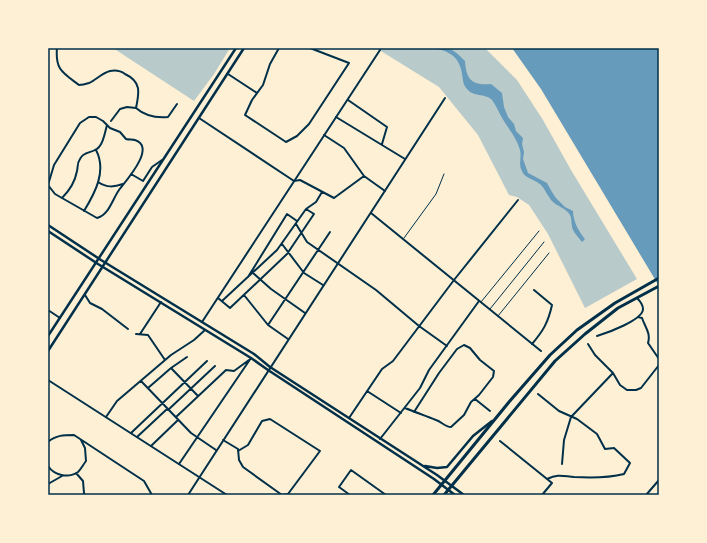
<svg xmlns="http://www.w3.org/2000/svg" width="707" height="543" font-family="Overpass,sans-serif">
<rect width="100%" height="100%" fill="#fdf0d5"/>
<!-- green -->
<path fill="#b9caca" d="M113,48h117l-16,26 -20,27z
M376,48h109l32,32 26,40 28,50 66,109 -52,29 -37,-74 -19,-29 -12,-8 -8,-2 -31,-60 -39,-48z"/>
<!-- water -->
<path fill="#669bbc" d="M428,48c20,0 23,-2 37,13 1,18 7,25 26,23l11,9 2,14 4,10 6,7 2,7 7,7 -1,6 2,8 -1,7 5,14 19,10 5,9 4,6 9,9 8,4c0,10 6,21 12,28l-3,3c-3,-4 -7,-8 -9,-12 -2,-5 -1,-11 -3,-15 -4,-7 -14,-9 -19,-15 -4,-5 -6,-11 -10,-15 -6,-6 -16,-6 -19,-14 -4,-7 0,-14 -2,-21 -3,-12 -13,-23 -19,-34 -3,-5 -5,-11 -9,-16 -7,-7 -19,-3 -25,-11 -5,-5 -4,-13 -6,-20 -4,-16 -18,-20 -33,-21z
M512,48h147v238l-118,-197z"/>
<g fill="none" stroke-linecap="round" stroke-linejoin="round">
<!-- service -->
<path stroke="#003049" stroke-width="1" d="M404,238l32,-44 8,-20
M481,302l58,-71
M490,309l54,-67
M498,316l51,-63"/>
<!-- minor -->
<path stroke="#003049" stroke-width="2" d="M57,48c-2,22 6,25 22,37 3,0 7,-1 10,-2 7,-3 13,-10 21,-12 5,-1 11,0 15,3 17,8 14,19 11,34 9,8 20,10 32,9l9,-13
M279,48l-9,16 -7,21 -11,15 -7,15 41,27 11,-6 12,-12 40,-61 -39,-15
M228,74l29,19
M348,100l39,27 -5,17
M89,117h7l7,4 7,7 10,4 6,7c3,1 7,0 9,1 22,7 -10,42 -16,50 -7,10 -10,25 -22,28l-42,-24 -7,-9 6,-20 26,-42z
M336,117l69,42
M111,121l9,-12 7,-2 9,1
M324,135l20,13 20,28 21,15
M131,174l12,7 9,-14 10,-7
M294,181l6,-1 34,18 30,-22
M98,182c9,6 16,5 25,2
M62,198c8,-8 13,-16 15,-27 1,-4 0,-8 3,-12 3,-7 10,-6 15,-9 8,-3 10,-18 12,-25
M84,211c11,-18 23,-40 12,-61
M296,224l11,18 69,48 43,36 28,20
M282,244l22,29 19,12
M253,273l18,16 34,24
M248,277l39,-63 10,7
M85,295l5,8 12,6 26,20
M244,295l24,30 20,14
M218,298l12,10 57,-54 27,-40 -8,-5 10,-7 6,-10
M222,301l55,-51 29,-41
M48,310l12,8
M638,317l4,1c3,9 9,15 6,25l11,16
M268,325l62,-93
M136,334l12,1 17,25
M140,334l21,-32
M597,336c10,-3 46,-16 46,-27 0,-4 -3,-8 -6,-11
M532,344c11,-13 16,-21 20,-39l-18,-15
M588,344l7,11 18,18 7,12 7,5h9l5,-2 18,-23
M171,368l27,28
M141,381l50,52 25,17
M148,388l23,-20 16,-11
M367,391l34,22
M538,394l21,17 18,8 20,15 8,15 9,-1 16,15 -6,11c-16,4 -33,4 -50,3 -12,-1 -16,-3 -27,2
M475,399l15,12
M405,408c10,4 21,8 31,12 6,2 9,7 15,7l13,-12 7,-13 8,-7 14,-18 1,-6 -14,-11 -10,-12 -6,-3 -7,4 -18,24 -25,39
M168,410l47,-44
M106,417l11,-16 54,-46 23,-15 11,-10
M176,417l50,-47 8,1 15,-11
M349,418l33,-49 11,-8 61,-81 64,-80
M131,433l76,-72
M137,437l30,-28
M380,439l40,-51 9,-18 50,-69
M223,440l15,9 1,11 4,7 39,28 6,-1 32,-43 -50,-32 -8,2 -14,24 -10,6
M500,441l52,42 -10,12
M48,442c8,-7 16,-7 26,-7l70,46 8,14
M151,446l27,-26
M179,464l72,-106
M562,464l2,-24 7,-23 42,-44
M48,466c6,9 20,13 30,6 3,-3 5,-7 8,-11l-1,-13 -4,-8
M76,473l7,8 1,12 1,2
M48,484l14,-8
M350,495l-11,-8 12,-17 35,25
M646,495l13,-15"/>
<!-- tertiary -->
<path stroke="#003049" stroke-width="2" d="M199,118l95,63
M371,213l170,138
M202,322l178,-272
M48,380l179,115
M188,495l257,-397"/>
<!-- secondary -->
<path stroke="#003049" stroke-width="2.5" d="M48,225l53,35 153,94 16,13 167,108 27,20
M48,231l50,33 153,94 17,12 166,109 21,16
M48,336l188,-288
M48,351l196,-303
M425,466l12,2 10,-1 26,-31 19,-15"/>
<!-- primary -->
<path stroke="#003049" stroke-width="3" d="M433,495l76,-93 41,-47 27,-25 38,-27 44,-25
M444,495l111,-134 30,-27 33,-26 41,-22"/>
</g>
<!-- border -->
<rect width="707" height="543" fill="none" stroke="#fdf0d5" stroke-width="98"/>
<rect x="49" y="49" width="609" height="445" fill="none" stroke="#003049" stroke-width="1.5"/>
</svg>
